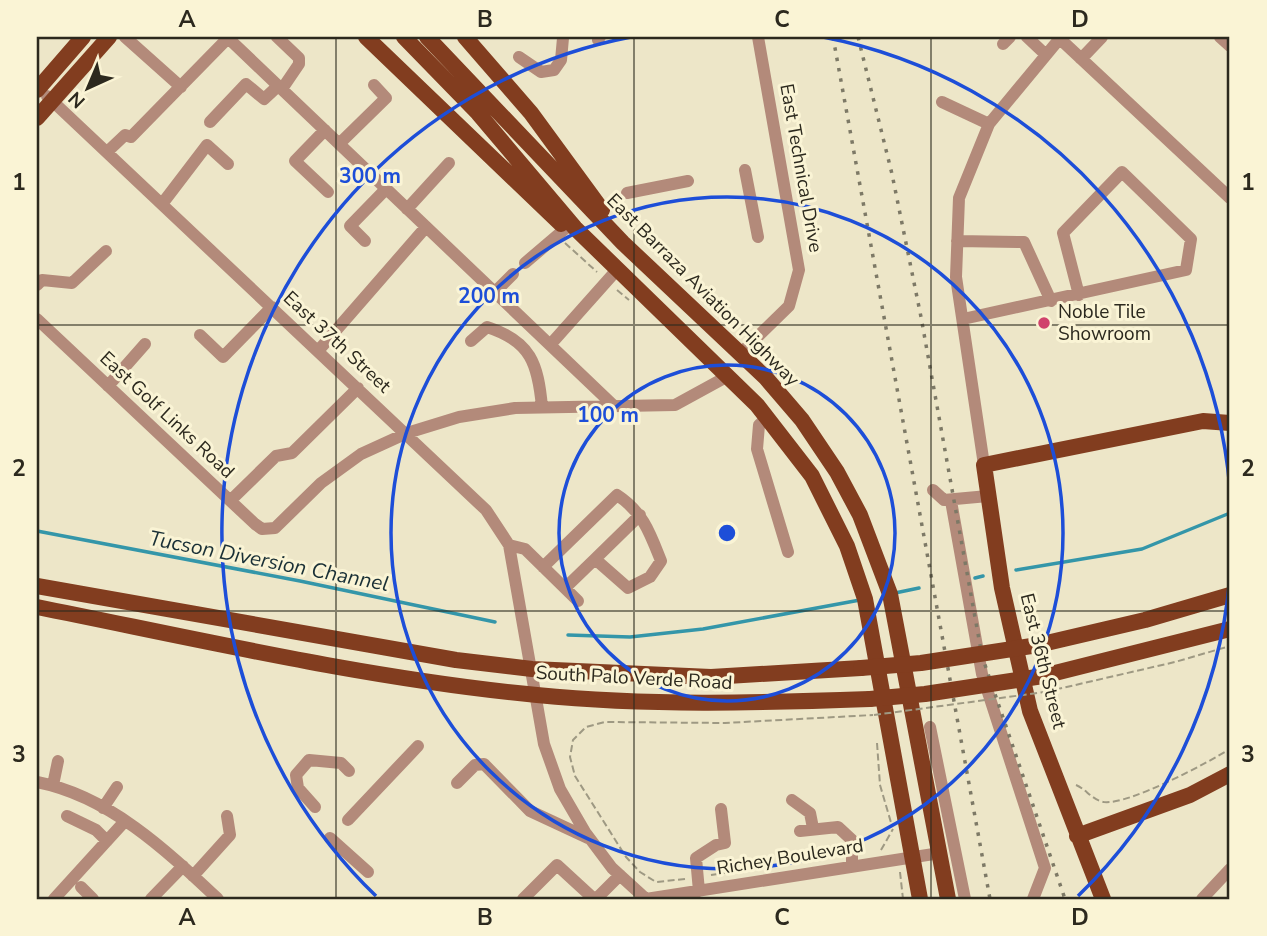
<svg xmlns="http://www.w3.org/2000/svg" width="1267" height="936" font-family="'Nunito Sans',sans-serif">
<rect width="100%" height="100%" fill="#ede6c8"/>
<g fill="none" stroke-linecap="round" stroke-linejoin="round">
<!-- stream -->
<path stroke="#3496a9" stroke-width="3.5" d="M37,531l263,50 195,41
M1016,570l126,-21 88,-36
M975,578l8,-2
M895,593l24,-5
M568,635l62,2 73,-8 157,-29"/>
<!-- path -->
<path stroke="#9e9983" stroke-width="2" stroke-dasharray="7 3.5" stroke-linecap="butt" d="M565,243l32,29
M617,290l12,10
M1045,692l130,-30 55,-16
M877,743l3,42 12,41
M1076,785c10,4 16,15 28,17 25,3 103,-39 126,-53
M881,850l12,-21
M900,872l3,27
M711,875l92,-14
M685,879l-29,3 -16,-10 -14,-15 -51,-81 -5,-19 3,-17 13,-13 19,-5 120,1 148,-8"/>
<!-- minor -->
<path stroke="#b38a7a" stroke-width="12" d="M125,37l56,50
M227,37l386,368
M277,37l22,21v6l-17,25
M1027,37l18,17
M1220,37l10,9
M1059,38l171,160
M598,40l2,-3
M1003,44l7,-7
M519,57l22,15 13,-2 7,-10 2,-22
M1081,59l21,-22
M47,96l439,414 23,35 35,199 16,45 25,43 27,36 34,31
M942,102l47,22
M210,122l36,-38 18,15 14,-13
M325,130l-30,31 33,31
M339,144l47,-46 -12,-13
M107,152l18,-17 6,2 97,-99
M745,170l13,67
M627,193l61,-12
M162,204l45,-59 21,19
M407,209l42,-46
M365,241l-15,-15 36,-37
M957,241l67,1 27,59
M525,263l41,-35
M37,285l5,-5 30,3 34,-32
M495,292l18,-18
M37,319l218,205 7,5 13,-1 46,-45 40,-29 46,-21 52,-16 56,-9 160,-3 53,-29
M963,319l223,-49 5,-31 -69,-67 -59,61 16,62
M200,335l23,22 49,-50
M471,341l16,-14c44,14 51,37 55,80
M550,345l65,-73
M318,351l108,-124
M740,354l49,-48 10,-36 -41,-233
M108,386l37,-42
M768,417l-9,8 -2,24 31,103
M984,465l-28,-188 3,-79 30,-74 72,-87
M933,490l11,10 44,-4
M231,500l45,-44 16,-3 66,-65
M951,501l31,173 63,194 -12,31
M509,545l16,4 53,52
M595,559l45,-44
M543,567l74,-72c26,17 33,38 44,66l-11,16 -22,11 -33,-29 -30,29
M930,727l35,172
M37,782c72,14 129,68 181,117
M457,783l18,-18 9,-1 46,47 58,27
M53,785l5,-24
M792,800l18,13 3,15
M315,807l-17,-19 -2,-13 13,-15 32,3 8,8
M103,808l14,-21
M67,816l29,14 11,11
M348,820l70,-74
M800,831l38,-4 14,13v27
M330,838l38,34
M193,876l37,-41 -3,-19
M81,887l12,12
M699,891l-3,-33 20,-13 9,-2 -4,-34
M54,899l71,-78
M151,899l32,-33
M523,899l34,-34 37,34
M596,899l24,-24
M646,899l294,-46
M1202,899l28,-30"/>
<!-- major -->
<path stroke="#823d1f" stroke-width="16" d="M366,37l195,187
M404,37l74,76 97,115 182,177 55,71 35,70 18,53 55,300
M427,37l196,206 143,135 36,42 35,52 23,43 30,79 58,305
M465,37l66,76 71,97
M37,90l46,-53
M37,118l72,-81
M37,586l419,74 76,9 179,8 150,-9
M37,607c165,33 332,72 500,88 111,11 222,8 333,4
M1038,645l107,-25 85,-25
M1043,676l187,-47
M1077,836l113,-41 40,-21
M1103,899l-73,-188 -28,-123 -18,-123 219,-44 27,2"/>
<!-- rail -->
<path stroke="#7d7966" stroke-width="3.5" stroke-dasharray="3.5 7" stroke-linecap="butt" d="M833,37l157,862
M858,37l34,137 29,143 61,339 83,243"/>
<!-- path-bridge -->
<path stroke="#9e9983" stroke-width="2" stroke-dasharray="7 3.5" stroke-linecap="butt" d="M874,715l171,-23"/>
<!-- major-bridge -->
<path stroke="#823d1f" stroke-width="16" d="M861,668l60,-5 117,-18
M870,699l55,-5 118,-18"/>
</g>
<!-- grid -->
<path fill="none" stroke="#2c291e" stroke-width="2" stroke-opacity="0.55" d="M336,37v862M634,37v862M931,37v862M37,325h1193M37,611h1193"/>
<!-- distance rings -->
<g fill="none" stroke="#1d4ed8" stroke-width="3.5">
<circle cx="727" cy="533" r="168"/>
<circle cx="727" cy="533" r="336"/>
<path d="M1230 577A505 505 0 0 1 1078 896M376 896A505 505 0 0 1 631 37M823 37A505 505 0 0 1 1230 489"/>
</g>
<!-- markers -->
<circle fill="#d0426c" stroke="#faf4d5" stroke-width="2.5" cx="1044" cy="323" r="7"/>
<g text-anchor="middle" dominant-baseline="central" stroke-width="6" stroke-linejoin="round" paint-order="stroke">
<!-- street labels -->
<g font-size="19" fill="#2c291e" stroke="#faf4d5">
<text transform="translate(801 168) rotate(80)">East Technical Drive</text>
<text transform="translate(703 290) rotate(45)">East Barraza Aviation Highway</text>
<text transform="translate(337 342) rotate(43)">East 37th Street</text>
<text transform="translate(167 415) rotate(43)">East Golf Links Road</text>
<text transform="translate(1043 661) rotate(76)">East 36th Street</text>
<text transform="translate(634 678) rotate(3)">South Palo Verde Road</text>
<text transform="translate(790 857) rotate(-9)">Richey Boulevard</text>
</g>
<!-- poi labels -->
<g font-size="19" fill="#2c291e" stroke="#faf4d5" text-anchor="start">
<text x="1058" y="312">Noble Tile<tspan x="1058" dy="22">Showroom</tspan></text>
</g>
<!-- water labels -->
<g font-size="21" font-style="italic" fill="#1a3036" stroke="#faf4d5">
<text transform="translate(269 561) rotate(11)">Tucson Diversion Channel</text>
</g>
</g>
<circle cx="727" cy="533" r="10" fill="#1d4ed8" stroke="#faf4d5" stroke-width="3.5"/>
<g font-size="21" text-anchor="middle" font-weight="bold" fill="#1d4ed8" stroke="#faf4d5" stroke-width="6" stroke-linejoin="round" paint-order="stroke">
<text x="370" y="183">300 m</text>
<text x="489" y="303">200 m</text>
<text x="608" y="422">100 m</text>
</g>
<!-- border -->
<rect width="1267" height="936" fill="none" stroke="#faf4d5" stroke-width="77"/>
<!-- north arrow -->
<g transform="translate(88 88) rotate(224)" stroke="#faf4d5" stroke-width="5" paint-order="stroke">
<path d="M0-5L12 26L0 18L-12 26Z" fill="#2c291e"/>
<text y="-10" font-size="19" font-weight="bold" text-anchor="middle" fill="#2c291e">N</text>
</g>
<rect x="38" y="38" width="1190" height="860" fill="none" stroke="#2c291e" stroke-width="2.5"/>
<g font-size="23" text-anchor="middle" font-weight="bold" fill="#2c291e">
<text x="187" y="27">A</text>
<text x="485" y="27">B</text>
<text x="782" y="27">C</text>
<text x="1080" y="27">D</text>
<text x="19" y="190">1</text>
<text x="1248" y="190">1</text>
<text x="19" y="476">2</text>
<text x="1248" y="476">2</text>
<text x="19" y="762">3</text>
<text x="1248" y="762">3</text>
<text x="187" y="925">A</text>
<text x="485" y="925">B</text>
<text x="782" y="925">C</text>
<text x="1080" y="925">D</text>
</g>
</svg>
